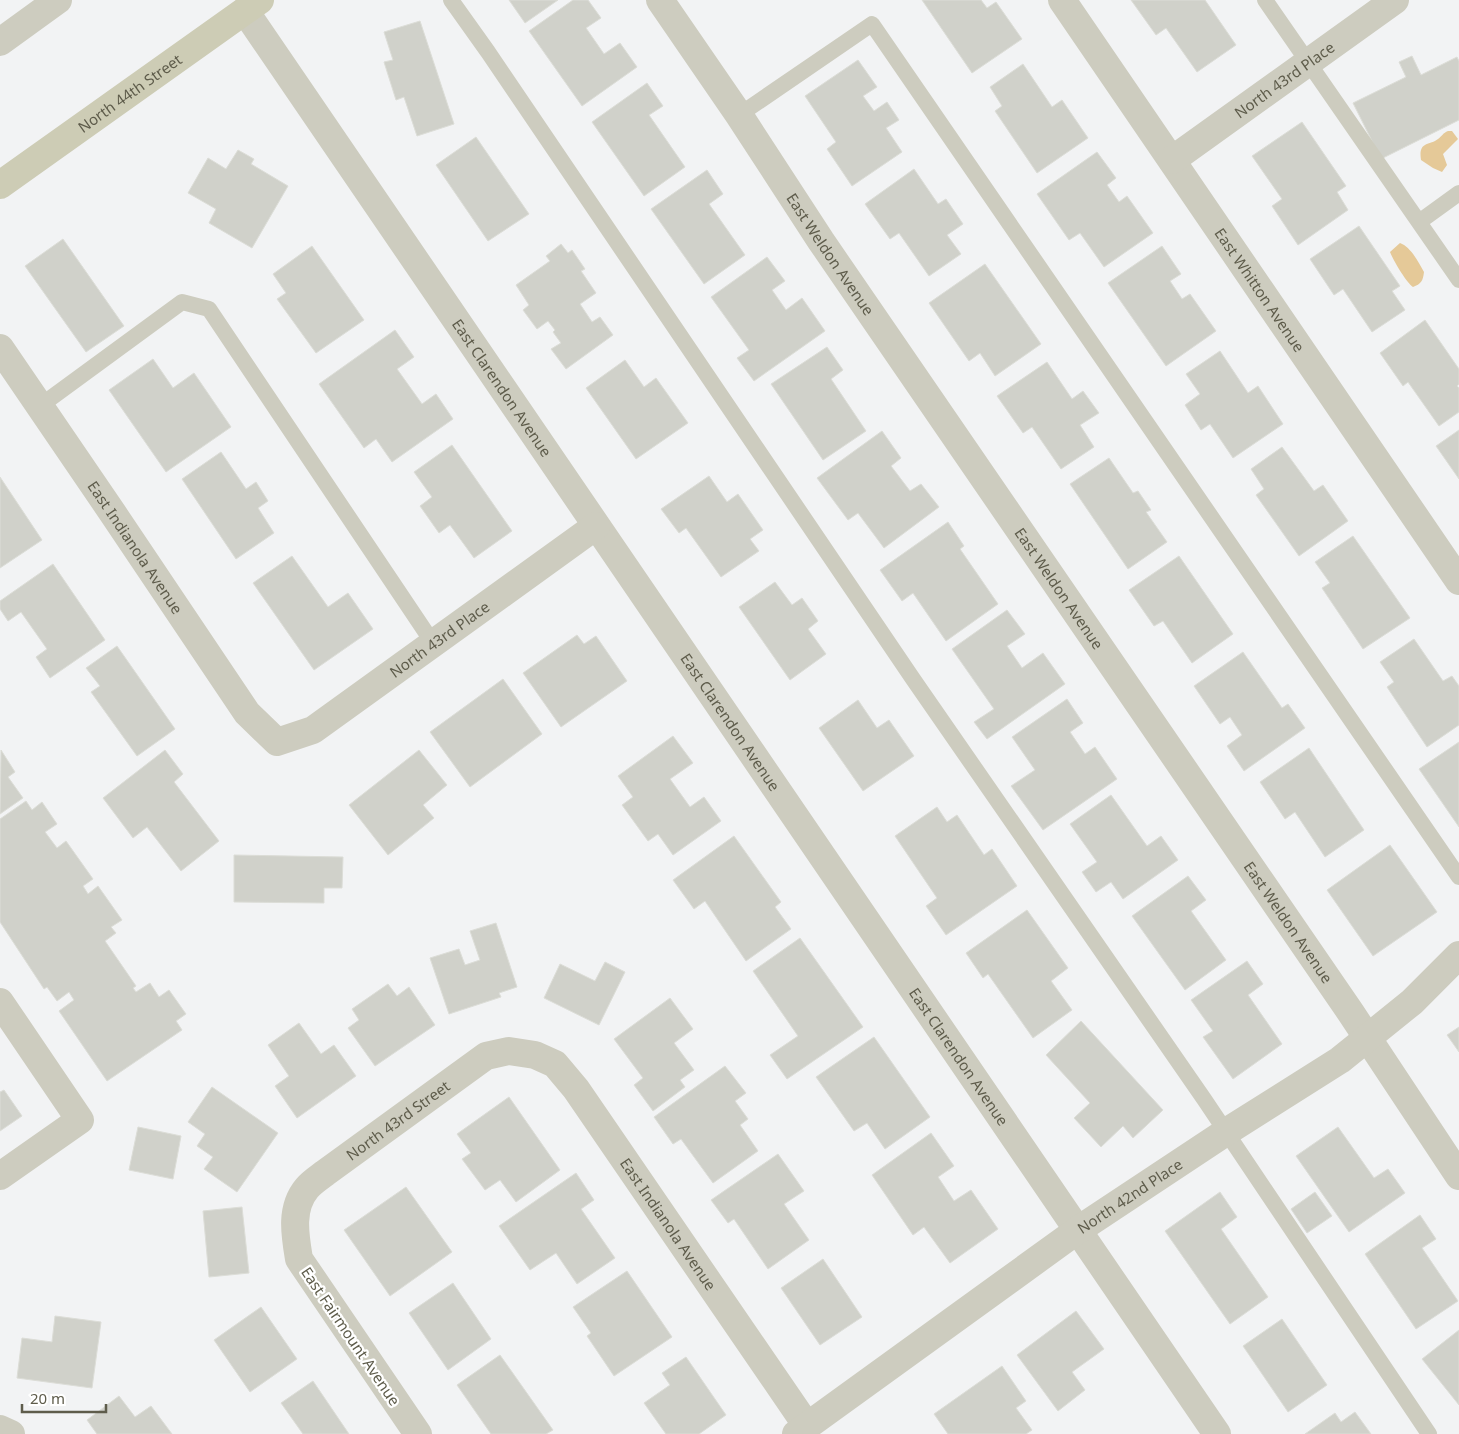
<svg xmlns="http://www.w3.org/2000/svg" width="1459" height="1434" font-family="'Noto Sans',sans-serif">
<rect width="100%" height="100%" fill="#f2f3f4"/>
<!-- water -->
<path fill="#e5c998" d="M1448,131h4l6,8 -15,15 4,11 -5,7 -9,-4 -12,-8c-3,-19 8,-14 17,-21 4,-3 5,-6 10,-8z
M1400,243c11,4 19,20 24,29 -1,9 -3,12 -11,15 -7,-5 -20,-27 -23,-35z"/>
<!-- building -->
<path fill="#d0d1ca" stroke="#dcddd7" d="M509,0h49l-33,23z
M573,0h15l13,18 -15,10 18,26 16,-11 17,24 -55,39 -53,-75z
M922,0h59l6,8 9,-6 26,37 -50,34z
M1131,0h74l31,45 -39,27 -31,-44 -10,7z
M420,21l34,103 -37,12 -13,-39 -8,3 -12,-38 9,-2 -9,-28z
M1412,56l9,19 36,-18 2,4v59l-78,39 -28,-56 53,-26 -7,-15z
M858,60l19,27 -14,9 11,15 13,-9 12,18 -13,8 16,24 -50,34 -25,-37 9,-7 -31,-46z
M1023,64l29,43 10,-7 26,38 -51,35 -42,-62 7,-5 -12,-19z
M647,83l16,23 -14,9 36,52 -41,29 -52,-74z
M1302,122l44,64 -9,6 11,18 -50,35 -26,-39 10,-7 -30,-43z
M476,137l53,77 -41,27 -52,-76z
M238,150l16,9 -3,5 37,22 -36,62 -43,-25 7,-14 -28,-16 20,-35 18,11z
M1097,152l19,26 -9,7 12,17 8,-6 26,37 -49,34 -24,-34 -11,7 -32,-46z
M914,169l24,35 8,-5 17,25 -16,11 14,19 -32,22 -30,-43 -9,6 -25,-35z
M707,170l16,24 -14,10 36,51 -41,29 -53,-75z
M1359,226l41,60 -8,5 13,19 -33,22 -29,-43 -9,6 -24,-36z
M63,239l61,87 -38,26 -61,-86z
M561,244l7,9 4,-3 13,19 -4,2 15,22 -16,11 12,18 8,-5 13,18 -47,34 -15,-20 10,-6 -8,-11 2,-2 -7,-9 -11,8 -14,-19 6,-5 -13,-20 34,-24 -4,-5z
M312,246l52,74 -48,33 -39,-54 9,-6 -13,-19z
M1162,246l19,28 -11,7 12,18 8,-5 26,37 -50,35 -58,-83z
M767,257l18,24 -13,9 14,20 16,-12 23,33 -71,50 -17,-23 12,-8 -38,-53z
M985,264l56,80 -46,32 -15,-23 -11,8 -40,-58z
M1425,320l34,49v15l-2,2 2,2v24l-20,14 -31,-44 -5,4 -23,-33z
M395,330l19,27 -17,12 25,35 14,-10 17,25 -61,43 -16,-23 -12,9 -45,-64z
M827,347l16,23 -12,9 35,52 -43,29 -52,-76z
M1220,351l28,42 10,-7 25,38 -50,34 -23,-34 -9,6 -16,-25 15,-11 -14,-20z
M153,359l20,29 21,-15 37,54 -65,45 -57,-82z
M625,360l19,27 12,-9 32,45 -52,36 -50,-71z
M1047,362l25,37 11,-8 16,22 -19,12 14,22 -33,22 -29,-42 -9,6 -26,-37z
M1459,430v49l-23,-33z
M882,431l19,27 -10,8 19,25 11,-7 18,23 -55,41 -26,-35 -10,7 -31,-42z
M452,445l60,86 -38,27 -24,-33 -11,8 -19,-27 12,-9 -18,-25z
M1282,447l32,44 9,-6 25,36 -49,35 -43,-61 8,-6 -13,-20z
M221,452l25,37 10,-7 12,19 -10,7 16,25 -38,26 -54,-80z
M1109,458l24,35 5,-2 13,19 -5,2 21,30 -39,27 -58,-85z
M709,476l18,26 11,-8 25,36 -13,9 9,12 -38,26 -35,-49 -7,5 -18,-24z
M0,477l42,63 -42,28z
M948,522l16,24 -4,3 38,55 -52,37 -33,-48 -11,8 -22,-31z
M1353,536l57,82 -47,31 -41,-61 8,-5 -15,-21z
M292,556l36,51 20,-14 25,36 -59,41 -61,-87z
M1179,556l54,78 -41,29 -29,-42 -9,5 -25,-36z
M53,564l52,76 -55,38 -14,-21 11,-8 -26,-37 -13,9 -8,-12v-8z
M775,582l17,23 10,-7 16,23 -10,8 18,25 -36,26 -51,-73z
M1007,610l18,24 -18,12 15,22 21,-15 22,31 -78,55 -13,-17 20,-13 -42,-60z
M577,635l7,9 12,-8 31,45 -66,46 -38,-54z
M1414,639l29,42 9,-5 7,10v39l-32,22 -40,-60 7,-5 -14,-20z
M117,646l58,83 -38,27 -46,-64 9,-6 -14,-18z
M1243,652l39,56 6,-4 17,24 -61,43 -17,-25 15,-11 -12,-18 -10,7 -26,-38z
M503,679l39,55 -72,53 -40,-55z
M1067,699l16,24 -13,9 15,22 10,-7 22,32 -74,51 -32,-44 24,-16 -23,-33z
M858,700l19,28 12,-8 25,36 -51,35 -44,-63z
M673,736l20,27 -23,16 20,28 14,-10 17,24 -48,34 -15,-21 -10,7 -26,-36 11,-8 -15,-21z
M1459,742v85l-40,-58z
M1309,748l55,82 -39,27 -30,-45 -10,7 -25,-37z
M1,750l14,22 -7,5 15,21 -23,16z
M165,750l18,24 -9,8 45,59 -38,30 -34,-44 -14,11 -30,-40z
M419,750l28,35 -24,20 11,13 -46,37 -39,-50z
M1111,795l36,51 14,-10 17,24 -55,39 -12,-17 -15,10 -14,-20 15,-10 -27,-38z
M26,801l6,9 10,-8 15,22 -12,8 12,16 9,-7 27,38 -10,7 5,8 10,-8 24,34 -11,7 5,6 -11,8 31,45 -3,2 3,4 14,-9 9,14 10,-7 17,24 -10,7 6,9 -75,51 -48,-70 15,-11 -5,-8 -12,9 -10,-14 -3,2 -44,-67v-103z
M937,807l10,15 10,-7 27,40 8,-6 25,37 -71,49 -20,-29 11,-8 -42,-62z
M734,836l47,66 -6,5 16,22 -45,32 -41,-60 -11,8 -21,-29z
M1390,845l47,67 -64,44 -46,-66z
M234,855l109,2 -1,31h-18v15l-90,-1z
M1188,876l18,24 -15,11 35,49 -41,30 -53,-74z
M1027,910l41,58 -17,13 21,29 -39,28 -45,-64 -5,4 -17,-25z
M496,923l21,64 -18,6 2,4 -52,17 -19,-56 29,-9 6,16 15,-5 -10,-29z
M800,938l63,89 -76,52 -17,-24 28,-19 -45,-65z
M1247,961l16,23 -15,11 34,49 -49,35 -30,-42 10,-6 -22,-31z
M605,962l20,10 -26,53 -55,-27 16,-34 35,17z
M388,984l9,12 12,-9 26,38 -60,41 -27,-38 11,-8 -7,-11z
M670,998l23,31 -19,14 20,27 -14,10 5,7 -32,24 -19,-26 9,-7 -29,-39z
M1081,1021l82,89 -30,28 -10,-12 -22,21 -27,-29 16,-15 -44,-48z
M299,1023l22,31 13,-9 22,31 -59,42 -22,-32 14,-10 -21,-31z
M1459,1027v25l-12,-17z
M874,1037l56,80 -45,32 -18,-26 -13,8 -38,-54z
M725,1066l21,27 -11,8 13,18 -8,6 18,26 -45,32 -32,-44 -8,5 -19,-27z
M212,1087l66,46 -41,59 -33,-23 9,-12 -16,-11 8,-12 -17,-12z
M4,1090l18,26 -22,15v-39z
M509,1097l51,73 -44,32 -16,-22 -15,10 -23,-31 9,-6 -14,-19z
M138,1127l43,9 -8,43 -44,-9z
M1338,1127l36,51 14,-9 17,24 -56,39 -53,-76z
M931,1133l23,33 -16,11 16,24 17,-11 27,39 -48,34 -26,-36 -11,8 -41,-60z
M778,1154l26,37 -20,13 25,36 -41,29 -34,-50 -6,4 -17,-23z
M576,1173l18,27 -13,9 34,49 -38,26 -21,-31 -26,17 -31,-44z
M406,1187l46,65 -62,44 -46,-66z
M1220,1192l17,25 -16,12 47,68 -38,27 -65,-93z
M1315,1192l17,24 -25,17 -16,-24z
M242,1207l7,66 -40,4 -6,-66z
M1420,1215l16,24 -14,9 36,53 -42,28 -51,-75z
M823,1259l39,58 -42,28 -39,-57z
M627,1271l45,66 -58,39 -27,-40 4,-3 -18,-26z
M453,1283l38,56 -43,31 -39,-57z
M261,1307l36,52 -47,33 -36,-52z
M1076,1311l28,38 -32,23 13,18 -27,21 -41,-56z
M55,1316l46,6 -9,66 -75,-10 5,-40 30,4z
M1282,1319l45,66 -39,27 -45,-66z
M1459,1330v75l-37,-46z
M500,1355l53,75 -7,4h-55l-34,-49z
M686,1357l40,58 -27,19h-33l-22,-31 26,-18 -8,-12z
M1002,1366l24,35 -10,7 16,22 -6,4h-78l-14,-20z
M313,1381l36,53h-46l-22,-31z
M119,1396l16,21 16,-11 21,28h-75l-10,-14z
M1355,1412l16,22h-66l30,-21 6,9z"/>
<g fill="none" stroke-linecap="round" stroke-linejoin="round">
<!-- lane -->
<path stroke="#cdccbf" stroke-width="16" d="M451,0l37,52 425,627 291,420 225,335
M1265,0l194,280
M739,115l133,-91 587,853
M1419,222l40,-29
M40,406l142,-104 27,7 224,334"/>
<!-- street -->
<g stroke="#cdccbf" stroke-width="28">
<path id="s1" d="M660,0l79,115 82,126 530,772 108,163"/>
<path id="s2" d="M1062,0l397,581"/>
<path id="s3" d="M245,11l972,1423"/>
<path d="M0,42l58,-42"/>
<path id="s4" d="M1172,160l223,-160"/>
<path id="s5" d="M0,348l114,167 133,198 30,29 36,-12 283,-204"/>
<path d="M0,1002l80,118 -80,56"/>
<path d="M0,1429l11,5"/>
<path id="s6" d="M418,1434l-119,-175c-4,-24 -9,-51 8,-71 5,-6 13,-11 18,-15l161,-117 23,-5 26,4 20,9 21,25 231,337"/>
<path id="s7" d="M796,1434l282,-204 148,-98 114,-72 72,-58 47,-47"/>
</g>
<!-- primary -->
<path stroke="#cdccb5" stroke-width="28" id="s8" d="M0,185l260,-185"/>
</g>
<g text-anchor="middle" dominant-baseline="central" stroke-width="4.5" stroke-linejoin="round" paint-order="stroke">
<!-- street labels -->
<g font-size="15" fill="#5e5c4b" stroke="#fff">
<text stroke="none"><textPath href="#s4" startOffset="138">North 43rd Place</textPath></text>
<text stroke="none"><textPath href="#s8" startOffset="159">North 44th Street</textPath></text>
<text stroke="none"><textPath href="#s1" startOffset="306">East Weldon Avenue</textPath></text>
<text stroke="none"><textPath href="#s2" startOffset="351">East Whitton Avenue</textPath></text>
<text stroke="none"><textPath href="#s3" startOffset="456">East Clarendon Avenue</textPath></text>
<text stroke="none"><textPath href="#s5" startOffset="241">East Indianola Avenue</textPath></text>
<text stroke="none"><textPath href="#s1" startOffset="711">East Weldon Avenue</textPath></text>
<text stroke="none"><textPath href="#s5" startOffset="676">North 43rd Place</textPath></text>
<text stroke="none"><textPath href="#s3" startOffset="861">East Clarendon Avenue</textPath></text>
<text stroke="none"><textPath href="#s1" startOffset="1116">East Weldon Avenue</textPath></text>
<text stroke="none"><textPath href="#s3" startOffset="1266">East Clarendon Avenue</textPath></text>
<text stroke="none"><textPath href="#s6" startOffset="399">North 43rd Street</textPath></text>
<text stroke="none"><textPath href="#s7" startOffset="410">North 42nd Place</textPath></text>
<text stroke="none"><textPath href="#s6" startOffset="776">East Indianola Avenue</textPath></text>
<text transform="translate(351 1336) rotate(56)">East Fairmount Avenue</text>
</g>
</g>
<!-- scale -->
<path d="M22 1404v8h84v-8" fill="none" stroke="#5e5c4b" stroke-width="2.5"/>
<text x="30" y="1404" font-size="15" fill="#5e5c4b" stroke="#ffffff" stroke-width="4" paint-order="stroke">20 m</text>
</svg>
